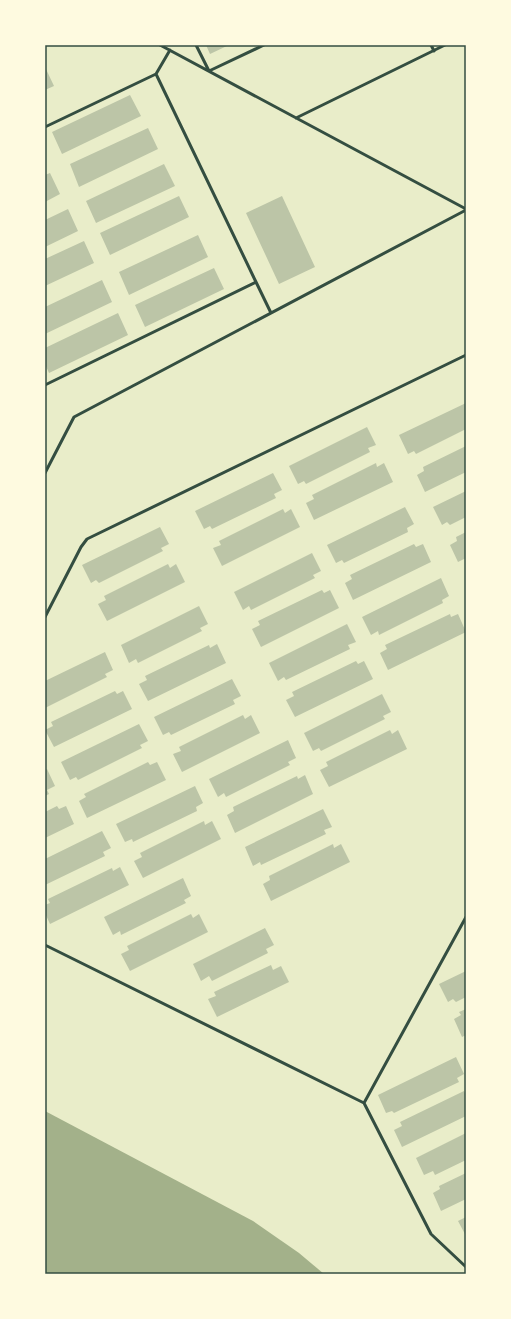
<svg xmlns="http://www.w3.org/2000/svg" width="511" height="1319" font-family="'Noto Serif',serif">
<rect width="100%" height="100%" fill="#e9edc9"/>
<!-- water -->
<path fill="#a3b18a" d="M45,1111l208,110 46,32 25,21h-279z"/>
<!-- building -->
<path fill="#bcc5a7" d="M206,45h23l-19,9z
M45,67l9,19 -9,4z
M130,95l11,21 -79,38 -10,-22z
M148,128l10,21 -79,38 -9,-23z
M164,164l11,22 -79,37 -10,-22z
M50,173l10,21 -15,8v-27z
M179,196l10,21 -79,38 -10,-22z
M282,196l33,71 -36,17 -33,-71z
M68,209l10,22 -33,16v-27z
M198,235l10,22 -79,38 -10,-23z
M84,241l10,22 -49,23v-27z
M214,268l10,21 -79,38 -10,-22z
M102,280l10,22 -67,32v-27z
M118,313l10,22 -79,38 -4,-9v-16z
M466,403v26l-50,25 -2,-3 -6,3 -9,-19z
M367,427l9,18 -8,3 2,4 -64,32 -2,-3 -6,3 -9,-18z
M466,446v26l-41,20 -8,-17 7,-4 -1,-4z
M376,463l1,4 7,-4 9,19 -79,38 -8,-17 8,-4 -2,-4z
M273,473l9,17 -8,4 2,4 -64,31 -2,-3 -6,3 -9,-18z
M466,491v26l-16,8 -3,-3 -5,3 -9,-18z
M405,507l9,17 -7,4 1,4 -64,31 -2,-3 -6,3 -9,-18z
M283,509l2,4 6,-4 9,18 -78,39 -9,-18 8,-3 -2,-4z
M160,527l9,17 -8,4 2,3 -64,32 -3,-3 -5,3 -9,-18z
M466,532v26l-8,4 -8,-17 7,-4 -1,-4z
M414,544l2,3 7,-3 8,18 -78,38 -8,-17 7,-4 -2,-4z
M312,553l9,18 -8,4 2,3 -64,32 -2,-4 -6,4 -9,-18z
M168,564l2,4 6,-4 9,18 -78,39 -9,-17 8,-4 -2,-4z
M441,578l8,18 -7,4 1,3 -64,32 -1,-4 -7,4 -9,-18z
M322,590l2,3 6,-3 9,18 -78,39 -9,-18 8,-4 -2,-4z
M199,606l9,18 -8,4 2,3 -64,32 -2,-4 -7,4 -8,-18z
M450,614l1,3 7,-3 8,18 -78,38 -8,-17 7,-4 -2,-4z
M347,624l9,18 -8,3 2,4 -64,31 -2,-3 -6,4 -9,-18z
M217,644l9,19 -78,38 -9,-17 8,-4 -2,-4 64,-31 1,3z
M105,652l8,18 -8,4 2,3 -62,31v-27z
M356,661l2,3 6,-3 9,18 -78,38 -9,-17 8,-4 -2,-4z
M232,679l9,17 -8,4 2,4 -64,31 -2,-3 -6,3 -9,-18z
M115,691l2,3 6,-3 9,18 -78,38 -9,-17 8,-4 -2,-4z
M382,694l9,18 -8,4 2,3 -64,32 -2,-3 -6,3 -9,-18z
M243,715l2,4 6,-4 9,18 -78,39 -9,-18 8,-3 -2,-4z
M139,724l9,17 -8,4 2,3 -64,32 -2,-3 -6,3 -9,-18z
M390,730l2,4 6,-4 9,19 -78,38 -9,-17 8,-4 -2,-4z
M288,740l8,18 -8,4 2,3 -64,32 -2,-4 -6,4 -9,-18z
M148,762l2,3 7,-3 9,18 -79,38 -8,-17 7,-4 -2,-3z
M47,769l8,17 -8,4 2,4 -4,2v-26z
M305,775l8,19 -78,39 -8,-18 7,-4 -1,-4 64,-31 1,3z
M195,786l8,17 -7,4 1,4 -64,31 -1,-3 -7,3 -9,-18z
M57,806l2,3 7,-3 8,18 -29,14v-26z
M323,809l9,18 -8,3 2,4 -65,31 -1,-3 -7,4 -8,-19z
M204,821l1,4 7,-4 9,18 -78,39 -9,-17 8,-4 -2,-4z
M102,831l9,17 -8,4 2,4 -60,29v-26z
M333,844l1,4 7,-4 9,18 -79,39 -8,-17 7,-4 -1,-4z
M120,867l9,18 -79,39 -5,-11v-8l5,-2 -2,-4 64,-31 1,3z
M183,878l8,18 -7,4 2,3 -65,32 -1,-4 -7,4 -9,-18z
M191,914l2,4 6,-4 9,18 -78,39 -9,-17 8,-4 -2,-4z
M265,928l9,17 -8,4 2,4 -56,28 -3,-5 -8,5 -8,-17z
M271,965l2,5 8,-4 8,16 -72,35 -9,-18 8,-3 -2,-4z
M466,971v26l-10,5 -3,-3 -5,3 -9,-18z
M466,1009v26l-4,2 -8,-18 7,-4 -2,-3z
M456,1057l8,17 -7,4 2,4 -65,31 -2,-2 -6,2 -8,-18z
M464,1091l2,4v21l-64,31 -8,-17 8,-4 -2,-4z
M466,1133v27l-31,15 -2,-4 -9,4 -8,-17z
M466,1173v26l-25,12 -8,-18 7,-4 -1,-3z
M466,1217v19l-8,-15z"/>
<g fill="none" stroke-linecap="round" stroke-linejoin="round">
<!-- service -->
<path stroke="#344e41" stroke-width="3" d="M160,45l306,164
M196,45l13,26 55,-26
M431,45l3,6
M156,74l14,-24
M296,118l149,-73
M45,127l111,-53 100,208 -211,103
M256,282l15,31
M45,473l29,-56 392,-207
M45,617l36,-70 6,-8 379,-184
M45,945l319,158 67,131 35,33
M364,1103l102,-186"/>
</g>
<!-- border -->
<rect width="511" height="1319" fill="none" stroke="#fefae0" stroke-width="92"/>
<rect x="46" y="46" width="419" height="1227" fill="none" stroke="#344e41" stroke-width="1.5"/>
</svg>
